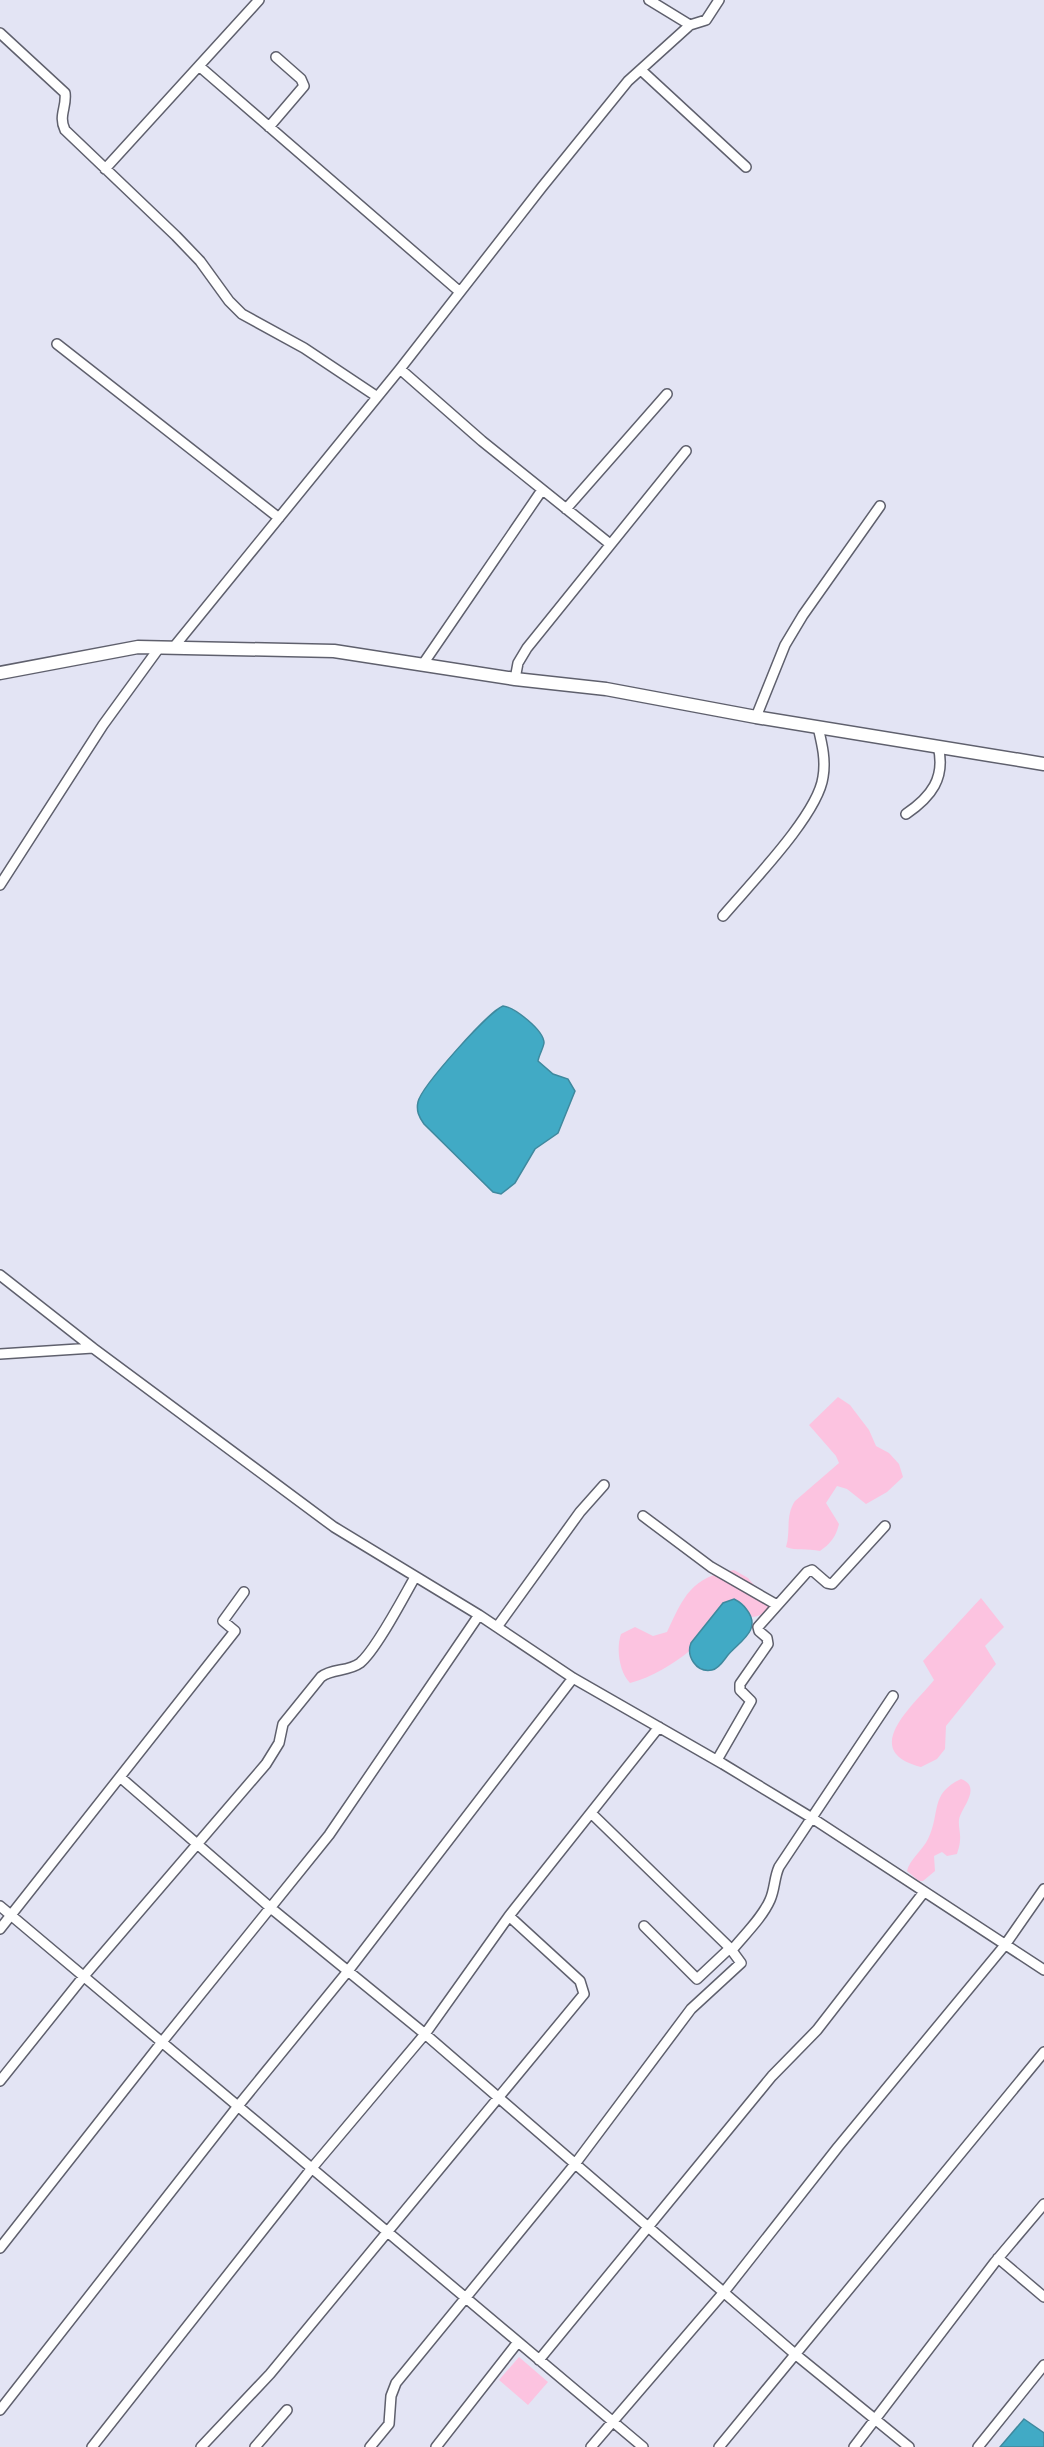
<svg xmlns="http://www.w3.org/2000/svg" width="1044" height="2447" font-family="Raleway,sans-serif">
<rect width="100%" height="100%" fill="#e3e4f4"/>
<!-- green -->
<path fill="#fcc3e0" d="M838,1397l12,8 19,25 7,16 13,7 10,11 4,13 -16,15 -21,12 -19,-15 -10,-3 -11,17 13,21c-3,13 -9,20 -19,27 -13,-3 -24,0 -34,-4 5,-16 -1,-31 9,-46l44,-38 -3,-7 -27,-31z
M734,1570l14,8 23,27c-6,7 -9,11 -19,12l-11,-15c-31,32 -66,69 -111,81 -11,-11 -14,-35 -9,-49l14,-7 18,9 14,-4c17,-36 24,-55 67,-62z
M981,1598l23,29 -19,19 11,18 -50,62 -1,23 -8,10 -16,8c-62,-16 -9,-60 13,-87l-11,-19z
M961,1779c20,7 3,26 -1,37 -3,7 1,17 0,24 0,5 -2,10 -3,14l-10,2 -5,-4 -8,4 1,15 -12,10h-4l-12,-10c2,-11 16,-21 21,-32 13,-26 1,-45 33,-60z
M519,2357l29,25 -20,23 -29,-25z"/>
<!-- water -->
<path fill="#41aac5" stroke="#3f899e" stroke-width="1.5" d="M503,1006c11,1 41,24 41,37 -1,6 -5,12 -6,18l15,13 15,5 7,12 -17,42 -23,16 -20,34 -14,11 -8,-2 -69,-68c-5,-7 -8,-13 -6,-22 3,-15 70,-90 85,-96z
M734,1599c6,3 9,5 13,11 15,20 -7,31 -19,45 -4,5 -9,14 -16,15 -16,3 -26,-14 -21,-27l32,-40z
M1024,2419l20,14v14h-44z"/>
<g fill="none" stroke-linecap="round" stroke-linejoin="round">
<!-- minor casing -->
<g stroke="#5f606d" stroke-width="12">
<path id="minor" d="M649,0l41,25 16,-5 13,-20
M0,33l65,60c2,14 -7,23 0,37l111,106 24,25 29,40 13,13 62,34 72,48
M199,66l261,226
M641,70l105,97
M269,127l35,-41 -3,-7 -25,-22
M105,169l154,-169
M57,344l222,174
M400,369l82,72 128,103
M566,509l101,-115
M173,648l227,-279 142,-182 86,-106 62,-56
M423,664l119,-174
M515,679l3,-16 9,-15 159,-197
M756,717l29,-72 18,-30 77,-109
M906,814c25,-17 40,-36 32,-68
M0,885l103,-160 56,-77
M723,916c26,-31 95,-101 100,-139 3,-17 -1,-33 -5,-50
M0,1275l93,73 241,179 145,88 94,63 150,86 89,54 232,152
M0,1354l93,-6
M643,1516l68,51 66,38
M497,1627l83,-115 24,-27
M717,1760l34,-59 -11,-11v-6l28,-40 -1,-6 -8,-7 -1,-4 49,-55 5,-2 15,13 5,1 53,-58
M120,1777l152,132 153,125 370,320 114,93
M0,1906l643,541
M644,1926l53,53 33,-31
M0,1929l235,-298 -12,-10 21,-29
M732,1950c13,-16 30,-32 38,-50 5,-11 4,-22 9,-33l114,-171
M0,2081l84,-105 182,-212 13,-21 4,-19 38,-47c11,-9 27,-5 39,-14 16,-13 43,-65 55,-86
M0,2248l162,-206 167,-207 150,-220
M998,2258l46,39
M539,2360l233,-284 45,-46 107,-138
M0,2410l238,-304 110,-135 225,-293
M92,2447l220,-279 113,-134 84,-118 150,-189
M201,2447l69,-73 314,-380 -4,-13 -71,-65
M255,2447l32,-37
M370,2447l19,-23 2,-28 5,-13 179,-219 116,-155 50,-46 -11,-15 -139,-135
M436,2447l82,-105
M591,2447l133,-155 114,-145 167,-202 39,-56
M719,2447l325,-395
M854,2447l141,-185 49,-58
M978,2447l66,-82"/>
</g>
<!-- tertiary casing -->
<g stroke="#5f606d" stroke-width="15">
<path id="tertiary" d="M0,673l138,-26 196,4 181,28 91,10 150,28 288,47"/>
</g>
<!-- minor -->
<use href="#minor" stroke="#fff" stroke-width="9"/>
<!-- tertiary -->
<use href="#tertiary" stroke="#fff" stroke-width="12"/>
</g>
</svg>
